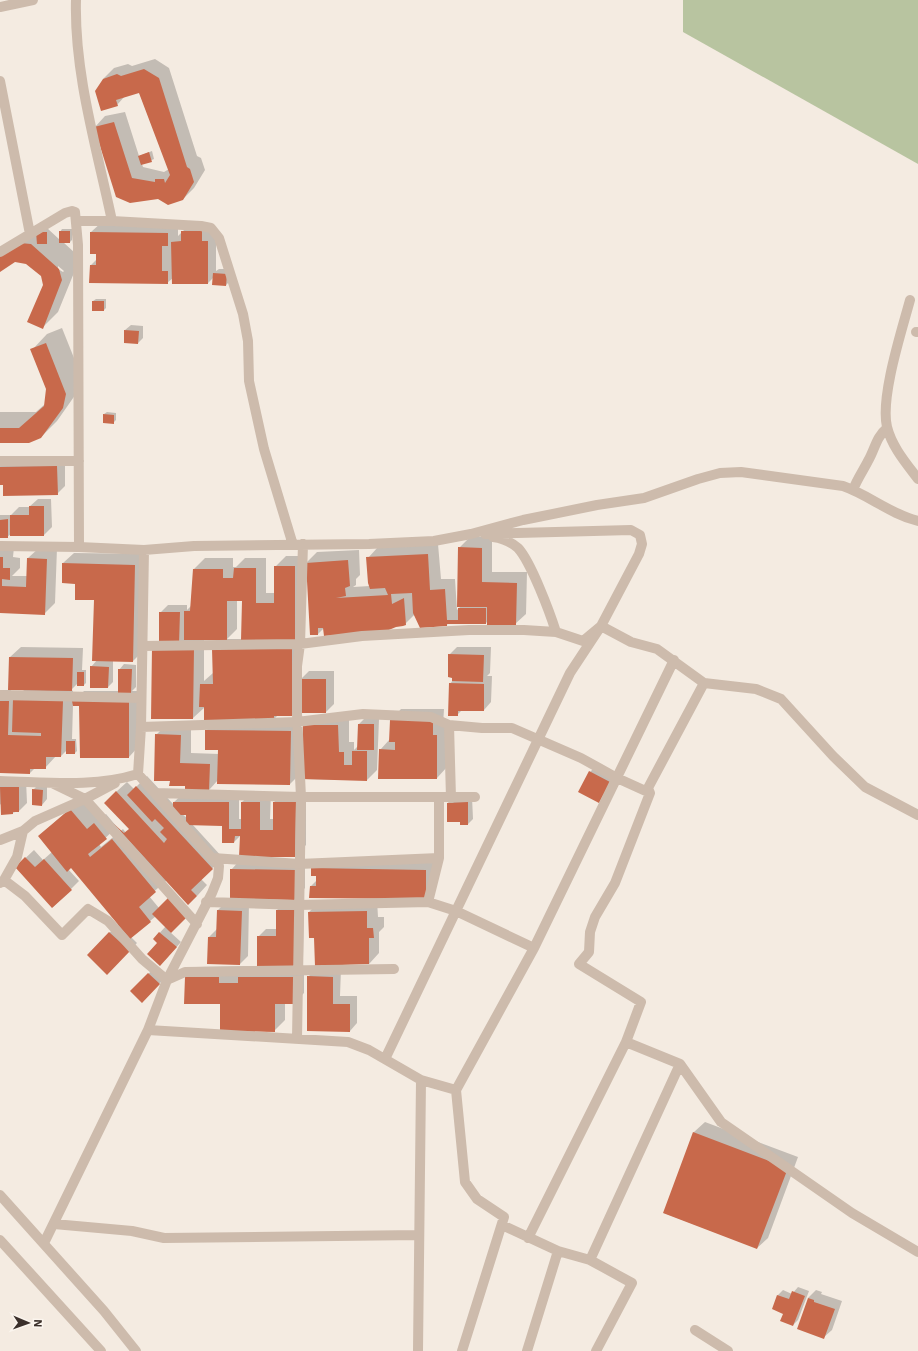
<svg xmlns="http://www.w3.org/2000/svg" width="918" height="1351" font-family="'IBM Plex Sans',sans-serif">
<rect width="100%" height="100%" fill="#f4ebe1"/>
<!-- green -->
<path fill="#b8c4a0" d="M683,0h235v164l-235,-132z"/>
<!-- shadow -->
<path fill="#0003" fill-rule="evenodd" d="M155,59l14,9 28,88 4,2 4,12 -11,18 -11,11 -25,-1 -28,4 -35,-75 10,-11 20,-4 14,44 13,-5 2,8 -12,5 1,3 21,5 5,-3 -30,-77 -14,4 -8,9 -14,-26 11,-11 14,-4 4,2z
M102,222l76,1v13l12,-12 26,9v38l3,-2h13l-1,11 -5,5 -13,-7 -5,5h-35v-5l-6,5 -77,-1 1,-17 6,-6 -6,-27z
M47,228l13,12v-8l2,-3h10v11l-2,2h-7l12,11 3,10 -20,49 -16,16 2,-42 -2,-10 -15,-13 -13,-2 -14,10v-19zM58,266l6,5 -1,1 -5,-3z
M96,299h10v9l-2,2 -11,-9z
M131,325l12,1v12l-5,5 -13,-13z
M62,328l20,50 -4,13 -21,30 -16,16 -41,5v-30h36l9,-8 3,-16 -16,-38 15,-16z
M107,412l9,1v7l-3,3 -9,-9z
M65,458v28l-8,8 -57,-10v-25z
M38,499h13l1,28 -8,8 -33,-1 -4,3h-7v-22h11l8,-8h10z
M470,537h22v35h35l-1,42 -11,10 -27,-3 -2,2h-38l-1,2 -32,-11 -10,10 -81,4 -6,6 -11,-63 -5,68v39l7,-7h25v33l-8,8 -25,-6 -9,9h-14l-5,5 28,1 -1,53 -10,10 -72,-4 -9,10 -38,-10 -15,-45 11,-11 24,1v28l28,1v-5l-13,-18 10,-11 -11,-13 -12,11h-41l8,-76v-29l8,-8h19v5l4,-4 3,-37 11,-11h28v9h3l9,-9h21v35h9v-26l11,-11h20l-1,8 12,-12 42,-2 1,25 -4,4v6l-3,2 17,-1 -2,-28 10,-11 60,-3 3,35h14l2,31 4,-4 -2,-58zM237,600h6l-1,39h-15l10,-10zM204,639h19l-10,34 -9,8z
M0,547h14l-1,10 7,1v10l-8,8h16v-18l11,-10h18l-2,55 -11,11 -44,-2z
M74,553l72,1 -3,97 -10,10h-20v21l-5,5h-17v-20l6,-7 -2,-61 -19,-16 -13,-20z
M21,647l62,1 -1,22h4v13l-2,2 -6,-2 -7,7 2,1v11l11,-11h35v-21l5,-6 12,1v22l-4,4h7v55l-10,11 -49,-52h-7l-1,34h4l1,12 -2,2 -8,-3 -6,6h-5l-11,12h-10l-5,5 -30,-1v-82h9l1,-33zM11,689h14l-5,5 -9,-3z
M457,647h34l-1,26 -3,3h5l-1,26 -7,8h-22l-5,5 -7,-31 3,-4 -4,-25z
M401,709h43l-1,16h5l-1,42 -10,11 -57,-28 10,-11 1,-19z
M314,715h35v27h5v8l4,-4 1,-22 5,-5h15l-2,51 -10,10 -64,-1 1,-54z
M595,767l20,10 -11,20 -14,-25z
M147,776l27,29v-3l11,-10h54v27h3v-17l11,-10h18l-1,27h4v-17l11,-10h21v53l-11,11 -54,-21 -7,7 -11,-17 -31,-1 31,34 -22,21 6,6 -10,11 -30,-16 -18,16 10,12 11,24 11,10 -16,18 -7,-17 -4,-4 12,-13 -10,-10 -25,21 6,6 -22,22 -27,-10 31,-32 -48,-56 -3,2 11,12 -26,26 -37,-40 18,-17 9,10 9,-8 -13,-16 42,-37 17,21 8,-6 11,13 -18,17 2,3 22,-18 3,4 4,-4 -14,-37 11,-10 7,7zM182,814h5v4z
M26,780l1,23 -8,8 -7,2 -12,-9v-20z
M38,785h9v14l-5,6 -9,-15z
M472,797l1,22 -5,5 -7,-3h-13v-18l5,-5z
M322,858l114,1 -11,39 -115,-1 1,-11 6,-6v-5l-5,-6z
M241,859l64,1v28l-11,11 -63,-29z
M377,900l1,17h6v10l-5,5v21l-10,11 -54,-27h-5l-1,-25 11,-11z
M226,902l23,1 -1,53 -8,8 -31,-27 8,-8 1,-19z
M285,902l19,1 -1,55 -9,9h10v26l-10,10h-9v17l-11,11 -53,-28 -35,-26 10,-10 62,-1v-29l8,-8h11v-19z
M154,968l11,10 -23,23 -10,-10z
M316,969h25l-1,27h17v27l-7,8 -42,-54z
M705,1122l93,35 -30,81 -11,10 -93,-35 30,-81z
M798,1287l11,4 -11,29 -5,5 -9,-12 -11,-4 5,-14 5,-5 9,4z
M816,1290l6,2 -1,2 21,7 -10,29 -8,7 -16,-39z"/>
<!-- building -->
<path fill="#c8694b" d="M144,69l15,9 28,89 3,2 4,13 -11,18 -15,5 -10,-6 -28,4 -14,-6 -22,-70 20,-5 18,56 23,4v-3h9l1,4 5,-8 -31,-82 -23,7 2,6 -17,5 -6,-20 8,-12 14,-5 4,2z
M149,152l3,10 -11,3 -3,-9z
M59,231h11v12h-11z
M181,231h21v10h6v43h-36l-1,-42 10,-1z
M36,232h11v12h-10z
M90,232l78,1v13h-6v25h6v13l-79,-1 1,-18h6v-11h-6z
M20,243l11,1 28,25 3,11 -19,49 -16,-7 16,-37 -2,-9 -15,-12 -11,-2 -15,10v-16z
M213,273l14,1 -1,12 -14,-1z
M92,301h12v10h-12z
M124,330l15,1 -1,13 -14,-1z
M46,343l20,51 -3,14 -22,30 -12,5h-29v-15h19l25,-22 2,-17 -16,-40z
M103,414l11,1v9l-11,-1z
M57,466l1,29 -55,1v-11h-3v-18z
M29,506h15v30h-34v-21h19z
M8,519v19h-8v-18z
M458,547l24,1v34l35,1 -1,42h-29v-18h-30z
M428,554l2,36 15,-1 2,31h11v-12h28v16h-39v2l-27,2 -7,-15 -1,-20 -21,1 1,10 12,-6 2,27 -3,1 -7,1 -12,5 -60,4 -1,-8h-5v7h-8l-4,-72 42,-3 2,26 -5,2 1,8 -10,2 52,-3 -3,-7 -15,1 -2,-6 -2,-26z
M0,557h3v11h7v12l-8,-1v7l24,1 1,-29 20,1 -2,56 -45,-2z
M62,563l73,2 -2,97 -41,-1 2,-61h-19v-16l-13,-1z
M274,566h21v75l-54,-1 1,-39h-15v39h-43v-29h6l3,-42h30v9h10l1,-10h22v35h18z
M159,612h21l-1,32h-20z
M152,648h42l-1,71h-42z
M212,649h80v67h-18v5h-70v-14h-5l1,-23h13z
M448,654l36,1 -1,27 -31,-1v-3l-4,-1z
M9,657l64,1 -1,33 -64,-1z
M90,666l19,1 -1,21h-18z
M118,669h14l-1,24h-13z
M77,672h7v14h-7z
M300,679h26v34h-26z
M449,683l35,1v27h-26v5h-10z
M13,699l50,2 -2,56h-15v12h-16v5l-30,-1v-72h9l-1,34 33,1v-3l-29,-1z
M72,701h57v57h-49l-1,-52h-6z
M390,720h43v15h4v44h-59l1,-30 16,1v-8h-6z
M358,724h16v26h-17z
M303,725h35l1,27h5v13h8v-14h15v30l-65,-2z
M205,730l86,1 -1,54 -73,-1 1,-34h-13z
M155,734l26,1 -1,28 30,1 -1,27 -24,-1v-4h-16l1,-5h-16z
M66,741h9v13h-9z
M589,771l21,11 -11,21 -21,-11z
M136,786l77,83 -22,21 6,6 -9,9 -75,-82 11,10 5,-4 -25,-26 12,-12 48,52 3,-4 -7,-7 4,-4 -9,-9 -3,3 -25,-27z
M0,787h19v25h-6v2l-12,1z
M32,789l11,1 -1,16 -10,-1z
M173,802h56v27h12v-27h19v28h13v-28h23l-1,55h-56l1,-21h-5l-1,7h-12v-17l-36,-1v-10h-13z
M468,802v23h-8v-3h-13v-19z
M70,809l17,20 7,-6 13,16 -19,15 2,3 22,-18 44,53 -17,15 12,15 -21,17 -59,-71 -4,4 -29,-36z
M25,857l10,10 9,-8 28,31 -20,18 -37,-41z
M311,868l115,2v29l-117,-1 1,-12h6v-10h-5z
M230,869l65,1v30l-65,-1z
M168,898l19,19 -16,16 -19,-19z
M217,910l25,1 -2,54 -33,-1 1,-27h8z
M276,910h20v56h-39v-30h19z
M367,911v17h6l1,10h-5v26l-54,2 -1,-28h-5l-1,-26z
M109,932l21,19 -23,24 -20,-20z
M159,932l18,15 -17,19 -13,-12 10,-11 -4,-4z
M148,973l12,11 -18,19 -12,-12z
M307,976l26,1v27h17v28l-43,-1z
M185,977h34v6h19v-6h56v27h-19v28l-55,-1v-27h-36z
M693,1132l95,36 -31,81 -94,-36z
M792,1291l13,5 -12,30 -13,-5 3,-7 -11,-5 5,-14 12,4z
M808,1298l6,2v2l21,7 -11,30 -27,-10z"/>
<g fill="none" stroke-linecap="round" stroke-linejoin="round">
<!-- minor -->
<path stroke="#cdbbac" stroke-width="10" d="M76,0c-2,74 21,149 36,221
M0,7l33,-7
M0,81l30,153
M77,221h35l89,5 10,2 8,10 24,76 5,27 1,40 15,68 29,96
M0,252l65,-39 7,-2 3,1 3,33 1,302
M910,300c-8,30 -30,97 -23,127 5,20 19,36 31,52
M916,332h2
M0,461h79
M853,490c4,-11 10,-19 15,-29 7,-12 8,-24 19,-33
M493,537c8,1 18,5 25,11 13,14 32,65 38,84
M0,546l79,1 65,3 50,-4 175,-2 65,-3 37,-7 52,-14 74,-15 47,-7 54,-19 22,-6 21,-1 102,14c26,9 47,28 75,35
M143,646l157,-2 62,-8 107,-6h55l32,2 27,9 18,-15 30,16 26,7 47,34 52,6 25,10 52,57 32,31 53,28
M704,683l-56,105 2,5 -35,90 -20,34 -5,15 -1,20 -10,12 62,38 -15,40 54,22 41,58 131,91 66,39
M0,695l141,3
M449,725l2,73
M141,727l156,-5 66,-8 68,3 18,8 33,3h30l69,30 36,20 33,15
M0,781c46,1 93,7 138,-7l3,-47 3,-177
M54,784l31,15 112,125
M155,793l146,4h174
M0,840l23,-9 12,-10 50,-22 30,-16
M213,858l86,6 140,-6
M4,880l13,-23 6,-26
M0,883l4,-3 21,16 37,39 26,-26 20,12 34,38 25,21 45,-87 6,-15 1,-12 -81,-92
M206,902l93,3 129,-3 28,9 78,37
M428,902l11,-44v-60
M148,1030l200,12 21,8 52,30 35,10
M297,1039l4,-242 -4,-83v-48l3,-22 3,-100
M385,1059l185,-386 31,-47 38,-72 3,-10 -2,-9 -9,-5 -146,4
M0,1195l104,116 32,40
M54,1224l78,7 32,7 255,-3
M502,1225l56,26 -31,100
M528,1238l98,-196
M0,1240l101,111
M44,1243l104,-213 19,-50 18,-8 209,-3
M558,1251l32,9
M695,1330l33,21
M418,1351l3,-271
M462,1351l42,-134 -27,-18 -12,-17 -9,-92 78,-142 140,-288
M596,1351l36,-68 -42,-23 90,-196"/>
</g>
<!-- north arrow -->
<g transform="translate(28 1323) rotate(92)" stroke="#fbf5ee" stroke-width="3" paint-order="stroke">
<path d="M0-3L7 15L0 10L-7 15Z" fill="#3b302b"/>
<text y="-6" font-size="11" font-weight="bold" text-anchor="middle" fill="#3b302b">N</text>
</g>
</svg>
